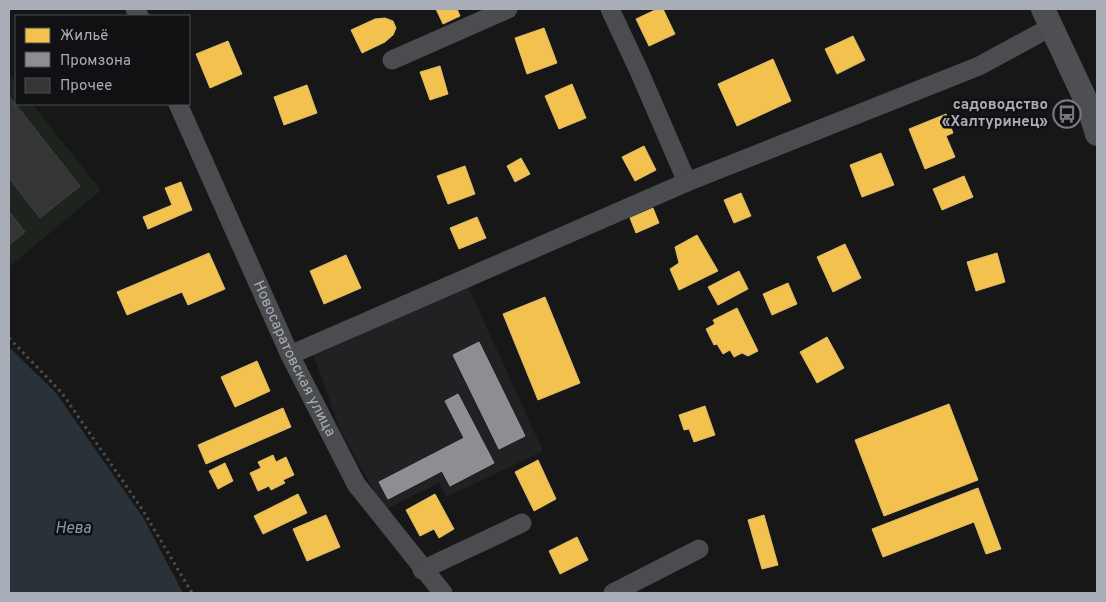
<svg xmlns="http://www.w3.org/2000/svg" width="1106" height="602" font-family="Overpass,sans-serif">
<rect width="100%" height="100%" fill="#171717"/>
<!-- built -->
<path fill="#212123" d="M468,286l75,165 -96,46 -8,-14 -54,27 -45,-80 -26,-74z"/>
<!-- green -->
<path fill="#1d241e" d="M9,74l7,10v20h16l69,86 -92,77z"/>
<!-- water -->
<path fill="#2a3239" d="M9,347l47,46 88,126 39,74h-174z"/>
<!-- homes -->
<path fill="#f2c14e" stroke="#dcbb6e" d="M436,9h21l3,7 -17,8z
M657,9h6l12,25 -26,12 -13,-27z
M385,18l8,3 3,7 -3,7 -8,7 -23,11 -11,-23 24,-11z
M544,28l13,35 -30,11 -12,-36z
M853,36l12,24 -28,14 -12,-25z
M228,41l14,33 -32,14 -14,-34z
M773,59l18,42 -54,25 -19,-42z
M440,66l8,28 -18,6 -10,-28z
M572,84l14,34 -27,11 -14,-33z
M307,85l10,28 -33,12 -10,-28z
M946,114l7,19 -7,3 9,21 -30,12 -16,-40z
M644,146l12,24 -21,11 -13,-24z
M881,153l13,32 -32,12 -12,-32z
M521,158l9,16 -15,8 -8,-16z
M465,166l10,28 -27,10 -11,-28z
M964,176l9,21 -31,13 -9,-21z
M181,182l11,28 -44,19 -5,-12 29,-12 -7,-17z
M741,193l10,23 -17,7 -10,-23z
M653,208l6,15 -23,10 -6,-15z
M477,217l9,21 -27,11 -9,-21z
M697,235l21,36 -39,19 -9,-21 9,-6 -4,-16z
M845,244l16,34 -28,14 -16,-35z
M209,253l16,36 -37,16 -6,-13 -55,23 -10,-23z
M997,253l8,29 -29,9 -9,-29z
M346,255l15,33 -37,16 -14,-33z
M739,271l9,18 -30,16 -10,-18z
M788,283l9,21 -25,11 -9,-21z
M545,297l35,86 -42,17 -35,-86z
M737,308l21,43 -10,5 -6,-3 -8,4 -4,-7 -7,4 -6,-10 -3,1 -8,-16 9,-5 -2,-4z
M827,337l17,31 -27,15 -17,-31z
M257,361l13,30 -35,16 -14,-30z
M949,404l29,76 -94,36 -29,-76z
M705,406l10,29 -21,7 -5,-13 -5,1 -5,-15z
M283,408l8,19 -85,37 -8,-19z
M273,455l3,7 10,-5 8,18 -11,5 2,3 -14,7 -2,-4 -11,5 -8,-18 11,-5 -3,-6z
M538,460l18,39 -22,12 -19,-39z
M225,463l8,18 -15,8 -9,-18z
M978,488l23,61 -15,5 -12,-32 -91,35 -11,-28z
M298,494l9,19 -44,21 -9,-18z
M435,494l19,35 -15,9 -5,-9 -14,7 -14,-26z
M326,515l14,32 -33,14 -14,-32z
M764,515l14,50 -16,4 -14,-49z
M577,537l11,23 -28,14 -11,-23z"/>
<!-- industry -->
<path fill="#8d8d92" stroke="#95979d" d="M479,342l46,94 -26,13 -46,-94z
M458,394l36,69 -44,23 -8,-15 -54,28 -9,-17 85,-44 -19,-37z"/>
<!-- building -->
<path fill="#353536" stroke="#3f4043" d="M9,96l71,90 -40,32 -31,-40z
M9,211l16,21 -16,13z"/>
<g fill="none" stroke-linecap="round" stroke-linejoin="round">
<!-- path -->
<path stroke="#4d4e52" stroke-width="3" stroke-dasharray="2.5 4" stroke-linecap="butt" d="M9,338l53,55 80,116 50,84"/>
<!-- minor -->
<g stroke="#4b4c50" stroke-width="19">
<path d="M135,9l4,7"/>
<path d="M610,9l29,62 48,111"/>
<path d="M392,60l116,-51"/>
<path id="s1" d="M178,104l112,251 66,129 87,109"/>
<path d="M290,355l397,-173 292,-116 72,-39"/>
<path d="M422,570l100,-47"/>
<path d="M613,593l86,-44"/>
</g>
<!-- major -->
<path stroke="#4d4f52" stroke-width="24" d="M1043,9l45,96 9,29"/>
</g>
<!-- icons -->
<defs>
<g id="bus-ring" transform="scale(1.4375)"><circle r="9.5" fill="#111113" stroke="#757880" stroke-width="1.5"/><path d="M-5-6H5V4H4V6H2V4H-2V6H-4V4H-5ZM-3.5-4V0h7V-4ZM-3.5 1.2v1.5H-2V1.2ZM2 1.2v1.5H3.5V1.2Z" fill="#757880"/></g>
</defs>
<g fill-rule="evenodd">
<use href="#bus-ring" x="1067" y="114"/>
</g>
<g text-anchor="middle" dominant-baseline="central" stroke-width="5" stroke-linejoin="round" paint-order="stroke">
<!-- poi labels -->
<g font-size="15" font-weight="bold" fill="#a8adb8" stroke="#111113" text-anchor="end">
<text x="1048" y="105">садоводство<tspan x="1048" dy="17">«Халтуринец»</tspan></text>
</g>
<!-- street labels -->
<g font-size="15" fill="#a8adb8" stroke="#111113">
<text stroke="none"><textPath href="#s1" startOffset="280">Новосаратовская улица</textPath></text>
</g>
<!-- water labels -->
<g font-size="16" font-style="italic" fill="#7f9bb3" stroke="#111113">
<text x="73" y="529">Нева</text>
</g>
</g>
<!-- border -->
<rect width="1106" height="602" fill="none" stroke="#a8adb8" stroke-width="20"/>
<!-- legend -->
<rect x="15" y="15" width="175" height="90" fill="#111113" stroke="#4d4f55"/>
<rect x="25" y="28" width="25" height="15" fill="#f2c14e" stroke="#4d4f55"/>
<text x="60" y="40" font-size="15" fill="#a8adb8">Жильё</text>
<rect x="25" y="52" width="25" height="15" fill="#8d8d92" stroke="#4d4f55"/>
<text x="60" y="65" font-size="15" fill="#a8adb8">Промзона</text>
<rect x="25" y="78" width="25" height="15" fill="#353536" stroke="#4d4f55"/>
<text x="60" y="90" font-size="15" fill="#a8adb8">Прочее</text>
</svg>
